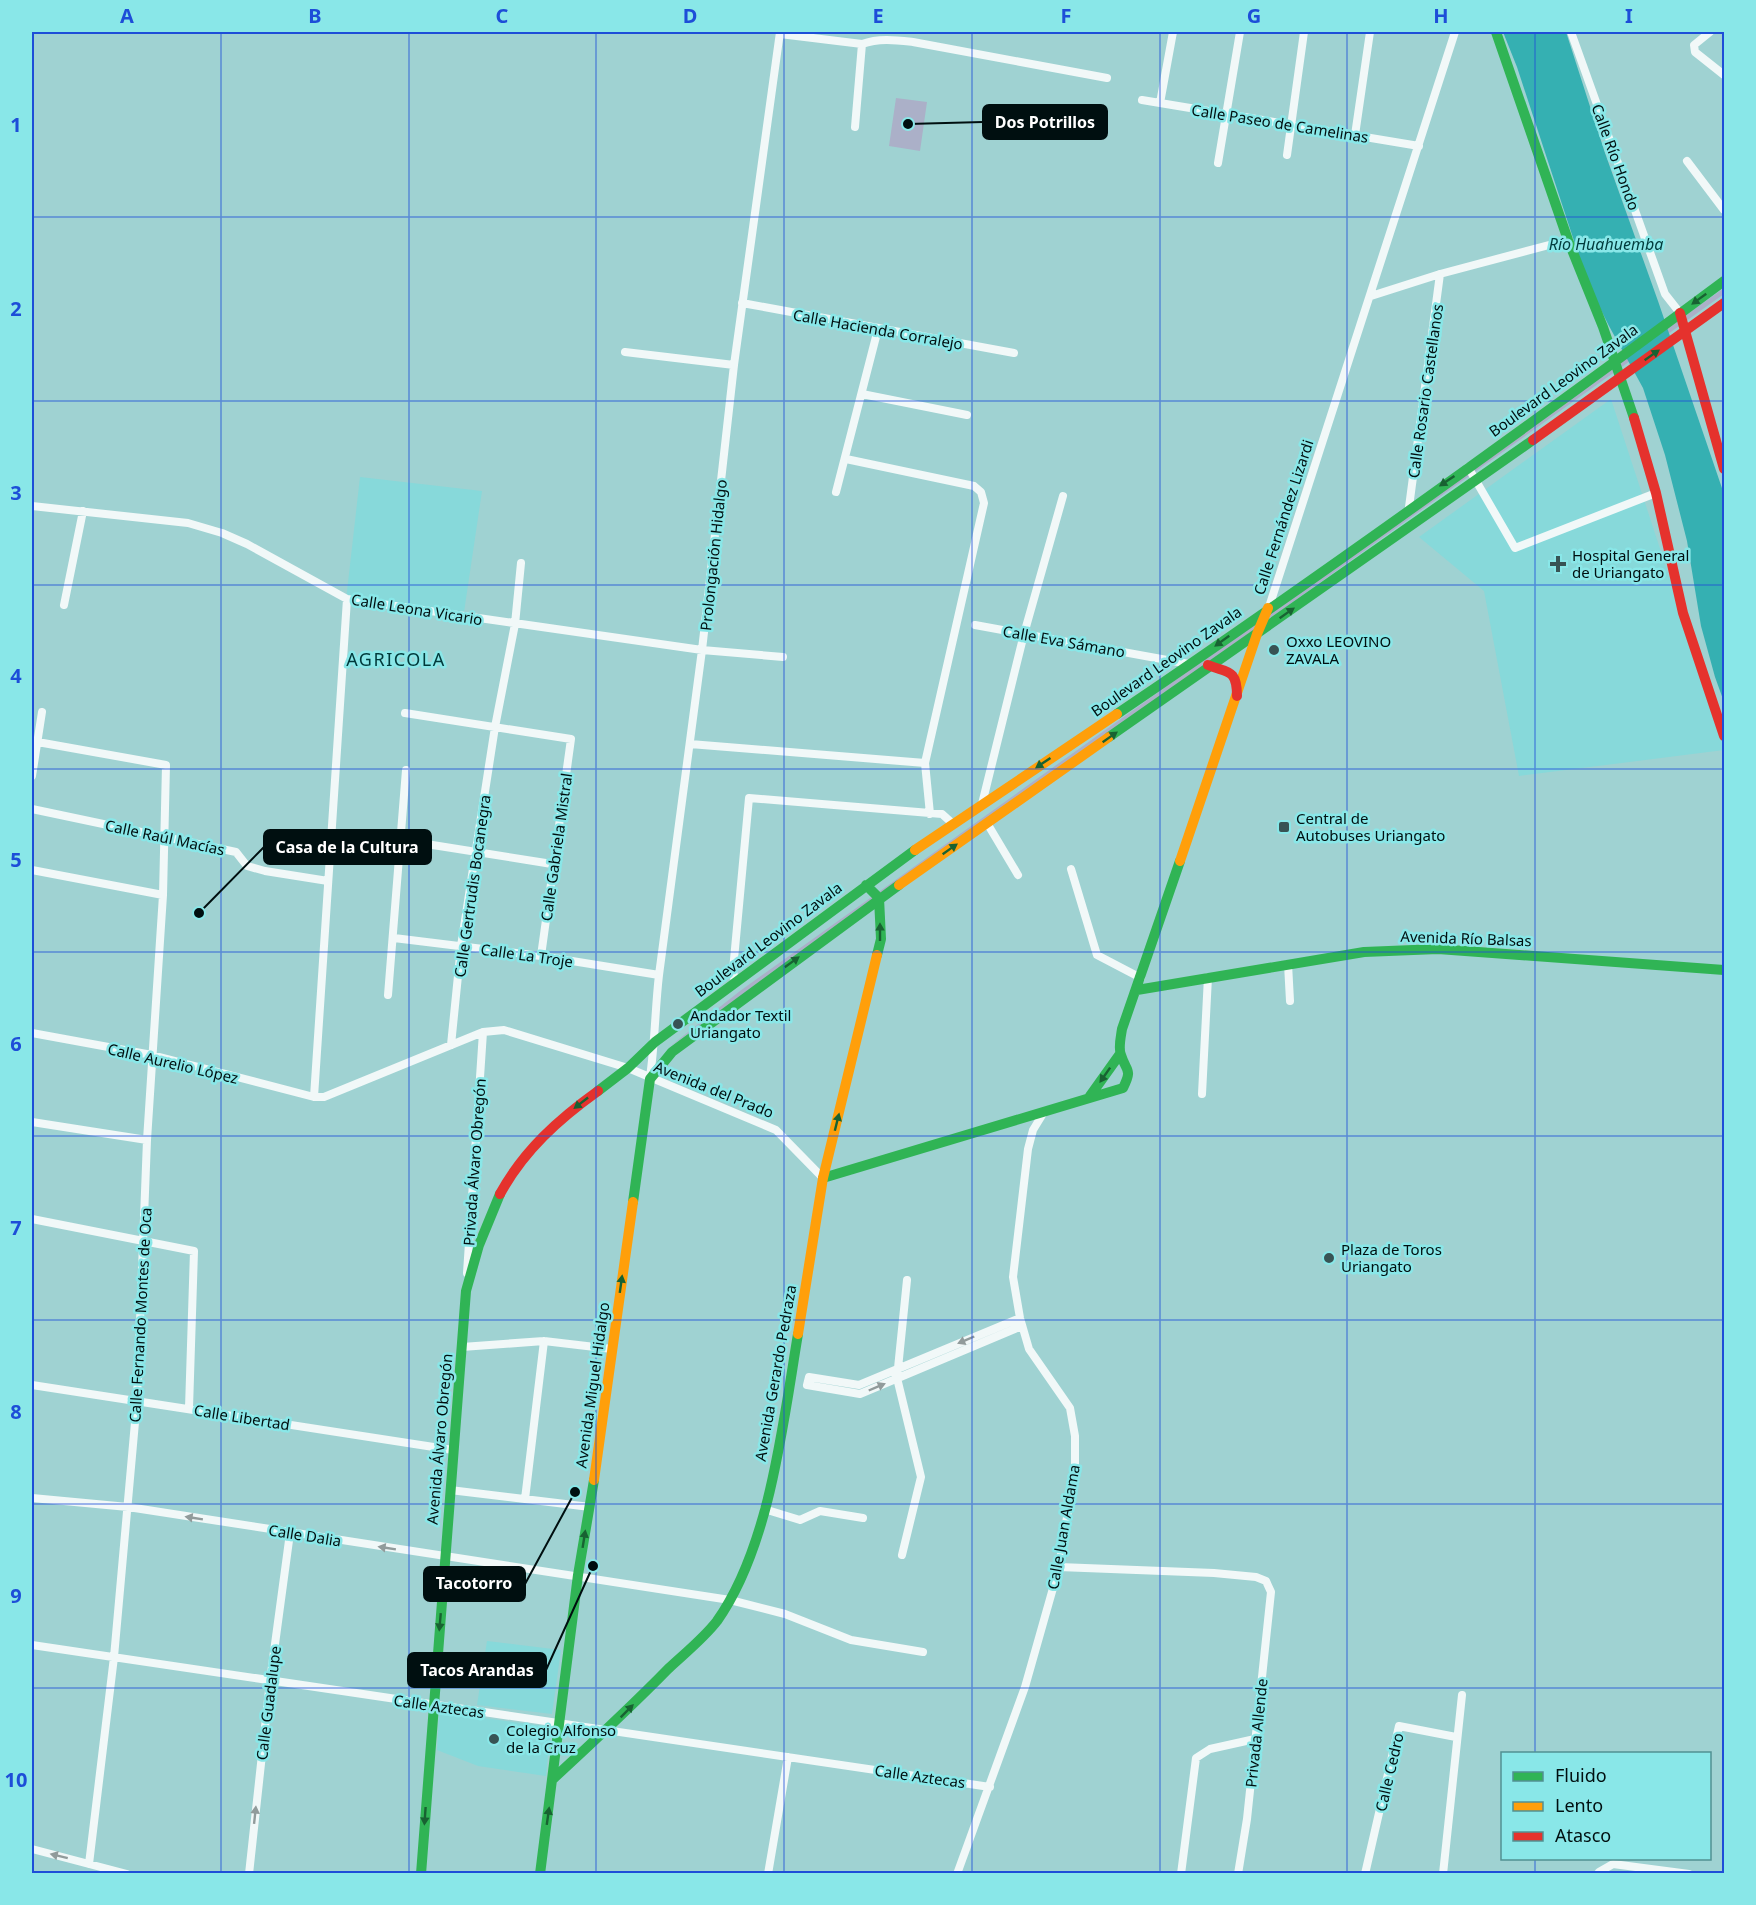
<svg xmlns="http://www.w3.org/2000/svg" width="1756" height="1905" font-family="'Noto Sans',sans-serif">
<rect width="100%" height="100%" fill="#9fd2d2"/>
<!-- built -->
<path fill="#87d9da" d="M1611,399l113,345v6l-205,26 -35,-185 -65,-54z
M360,477l122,14 -19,128 -117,-19z
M487,1641l74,9 -9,64 -75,-9z
M439,1712l112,15 -5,49 -68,-10 -41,-16z"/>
<!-- green -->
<path fill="#abb0c8" d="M896,98l31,4 -7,49 -31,-5z
M1724,288v6l-1056,754 72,-57z"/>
<!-- water -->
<path fill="#35b0b2" d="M1503,32h63l39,121 53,148 66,193v208l-9,-25 -14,-51 -14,-85 -22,-86 -22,-67 -34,-62 -16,-32 -16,-44 -60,-183z"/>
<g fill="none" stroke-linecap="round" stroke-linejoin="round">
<!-- street -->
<path stroke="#f1f8f8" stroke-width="8" d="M1571,32l94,262 15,19
M1710,32l-16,13 1,7 29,23
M780,34l82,10c17,-6 33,-4 51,-2l194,36
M1142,100l277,46
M1160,103l13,-71
M855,127l7,-83
M1355,135l15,-103
M1287,155l17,-123
M1687,161l37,49
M1218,163l22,-131
M1371,296l69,-22 128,-34
M742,303l272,50
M625,352l109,13
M862,394l105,21
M846,459l128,27 7,6 3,11 -59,260 5,51
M1468,467l47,81 141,-55
M836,492l42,-163
M32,506l156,17 34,10 25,11 100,55 355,51 81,7
M1409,507l31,-233
M64,605l19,-94
M1269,607l186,-575
M975,625l214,39
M405,713l166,26 -30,217
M32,741l134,24 -3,130 -16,245 -10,260 -23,257 -25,207
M690,744l235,19
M32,776l10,-64
M982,804l42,-170 39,-138
M32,809l204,43 11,14 18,5 63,10
M987,823l31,52
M401,840l151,24
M1071,869l26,86 44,23
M32,870l131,25
M394,938l147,18 118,19
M1288,964l2,37
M735,983l-2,-13 16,-172 193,16 10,9
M388,995l18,-225
M32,1033l120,22 162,42h10l159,-65 21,-2 124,38 148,62 47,48
M451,1045l10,-99 34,-219 20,-103 6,-61
M650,1077c5,-34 5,-68 9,-102l43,-325 32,-285 46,-333
M1202,1094l6,-117
M314,1097l33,-498
M32,1122l115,18
M32,1219l162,32 -5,157
M467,1273l16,-241
M1020,1318l-161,67 -50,-8 -2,8 53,9 162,-68
M462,1347l82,-6 68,8
M32,1385l421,65
M450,1490l140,17
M32,1498l96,9 602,93 55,14 66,26 72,12
M525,1499l19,-158
M764,1509l36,11 20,-9 43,7
M902,1555l19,-78 -24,-99 10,-98
M1059,1567l155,6 42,4 10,4 5,11 -24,227 -9,55
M32,1645l958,142
M32,1849l95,25
M1599,1872l14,-8 76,10
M249,1874l21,-193 20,-148
M768,1874l20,-117
M957,1874l68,-187 34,-120 16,-100v-31l-5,-28 -41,-59 -9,-31 -7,-41 15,-128 5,-19 11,-18
M1181,1874l15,-116 14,-9 45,-10
M1365,1874l34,-148 57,11
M1443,1874l19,-179"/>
<!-- fast -->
<path stroke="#30b455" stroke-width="10" d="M1496,32l72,208 35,87 31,91
M1117,714c205,-139 408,-285 607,-433
M1109,737l424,-297
M866,885l13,13 2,41 -4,16
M1137,990l227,-38 74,-3 286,21
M598,1091l30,-23 27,-26 260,-192
M1090,1096l30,-42
M823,1178l300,-90c10,-20 3,-16 -2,-33 -3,-7 0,-19 1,-26l58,-168
M633,1202l17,-123 22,-27 227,-167
M553,1779c39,-36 78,-72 115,-110 16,-15 36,-31 49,-48 53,-75 66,-198 81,-287
M421,1874l45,-583 13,-46 21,-51
M540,1874l38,-299 16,-95"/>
<!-- slow -->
<path stroke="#ff9f0a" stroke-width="10" d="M915,850l202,-136
M1180,861l77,-227 11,-26
M899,885l210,-148
M798,1334l25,-156 54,-223
M594,1480l39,-278"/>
<!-- jam -->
<path stroke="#e5322d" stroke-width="10" d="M1680,313l44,156
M1634,418l22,75 27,120 41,123
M1533,440l191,-137
M1208,665c19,8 29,3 29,31
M500,1194c24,-44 59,-75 98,-103"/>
</g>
<!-- one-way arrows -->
<defs><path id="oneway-solid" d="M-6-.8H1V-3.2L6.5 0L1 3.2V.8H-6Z" transform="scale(1.5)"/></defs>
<g fill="#186232">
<use href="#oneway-solid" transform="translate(1699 299) rotate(144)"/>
<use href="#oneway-solid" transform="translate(1652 355) rotate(-35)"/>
<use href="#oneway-solid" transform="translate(1447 481) rotate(146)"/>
<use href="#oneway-solid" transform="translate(1287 613) rotate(-35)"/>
<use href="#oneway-solid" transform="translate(1222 641) rotate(144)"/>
<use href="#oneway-solid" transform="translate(1110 737) rotate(-35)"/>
<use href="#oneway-solid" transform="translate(1043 763) rotate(146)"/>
<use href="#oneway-solid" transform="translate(950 849) rotate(-35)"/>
<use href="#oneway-solid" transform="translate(880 932) rotate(-90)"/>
<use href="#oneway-solid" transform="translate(792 962) rotate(-36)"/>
<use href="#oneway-solid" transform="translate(1105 1075) rotate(125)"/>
<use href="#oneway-solid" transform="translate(581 1103) rotate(142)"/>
<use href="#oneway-solid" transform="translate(837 1122) rotate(-76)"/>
<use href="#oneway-solid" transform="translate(621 1284) rotate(-82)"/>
<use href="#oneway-solid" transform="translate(584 1539) rotate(-81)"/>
<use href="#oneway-solid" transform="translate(440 1622) rotate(95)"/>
<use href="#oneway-solid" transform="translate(627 1711) rotate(-45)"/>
<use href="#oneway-solid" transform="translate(425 1816) rotate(94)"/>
<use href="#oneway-solid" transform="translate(548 1816) rotate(-82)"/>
</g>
<g fill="#919b9b">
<use href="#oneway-solid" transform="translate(966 1340) rotate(157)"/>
<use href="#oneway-solid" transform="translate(877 1387) rotate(-23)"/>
<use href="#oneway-solid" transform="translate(194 1518) rotate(-171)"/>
<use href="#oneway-solid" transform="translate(387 1548) rotate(-171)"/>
<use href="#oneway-solid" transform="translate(255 1815) rotate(-84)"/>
<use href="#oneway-solid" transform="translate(59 1856) rotate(-166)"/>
</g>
<!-- grid -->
<path fill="none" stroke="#1d4ed8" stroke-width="1.5" stroke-opacity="0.55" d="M221,32v1842M409,32v1842M596,32v1842M784,32v1842M972,32v1842M1160,32v1842M1347,32v1842M1535,32v1722M32,217h1692M32,401h1692M32,585h1692M32,769h1692M32,952h1692M32,1136h1692M32,1320h1692M32,1504h1692M32,1688h1692M1535,1858v16"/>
<!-- markers -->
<g fill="#385354" stroke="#89e7e8" stroke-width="2">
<path d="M1555 555h6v6h6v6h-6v6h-6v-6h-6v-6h6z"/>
<circle cx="1274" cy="650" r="6"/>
<rect x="1278" y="821" width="12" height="12" rx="3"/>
<circle cx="678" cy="1024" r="6"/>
<circle cx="1329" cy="1258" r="6"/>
<circle cx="494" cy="1739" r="6"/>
</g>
<g text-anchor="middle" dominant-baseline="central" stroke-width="5" stroke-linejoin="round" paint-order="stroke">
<!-- street labels -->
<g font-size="15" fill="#000f10" stroke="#89e7e8">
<text transform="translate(1280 123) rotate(9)">Calle Paseo de Camelinas</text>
<text transform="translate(1616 157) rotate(70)">Calle Río Hondo</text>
<text transform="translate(878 329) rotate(10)">Calle Hacienda Corralejo</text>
<text transform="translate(1563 380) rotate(-36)">Boulevard Leovino Zavala</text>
<text transform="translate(1425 391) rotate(-82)">Calle Rosario Castellanos</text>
<text transform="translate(1283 517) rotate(-72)">Calle Fernández Lizardi</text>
<text transform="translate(713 555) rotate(-84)">Prolongación Hidalgo</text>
<text transform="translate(417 609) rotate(9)">Calle Leona Vicario</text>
<text transform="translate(1064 641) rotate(10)">Calle Eva Sámano</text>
<text transform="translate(1166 661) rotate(-35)">Boulevard Leovino Zavala</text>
<text transform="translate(165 837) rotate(12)">Calle Raúl Macías</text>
<text transform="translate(556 847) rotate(-82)">Calle Gabriela Mistral</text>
<text transform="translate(472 886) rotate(-82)">Calle Gertrudis Bocanegra</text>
<text transform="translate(1466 938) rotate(2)">Avenida Río Balsas</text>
<text transform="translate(768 939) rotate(-37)">Boulevard Leovino Zavala</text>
<text transform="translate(527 955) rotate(8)">Calle La Troje</text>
<text transform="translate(173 1063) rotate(13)">Calle Aurelio López</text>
<text transform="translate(714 1089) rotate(22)">Avenida del Prado</text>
<text transform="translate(474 1162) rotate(-86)">Privada Álvaro Obregón</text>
<text transform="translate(140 1315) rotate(-87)">Calle Fernando Montes de Oca</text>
<text transform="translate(775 1373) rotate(-80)">Avenida Gerardo Pedraza</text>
<text transform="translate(592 1385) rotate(-82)">Avenida Miguel Hidalgo</text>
<text transform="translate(242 1417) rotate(9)">Calle Libertad</text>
<text transform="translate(439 1439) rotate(-85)">Avenida Álvaro Obregón</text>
<text transform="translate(1063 1527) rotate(-80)">Calle Juan Aldama</text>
<text transform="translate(305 1535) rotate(9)">Calle Dalia</text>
<text transform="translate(268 1703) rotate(-83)">Calle Guadalupe</text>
<text transform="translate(439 1706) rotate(8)">Calle Aztecas</text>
<text transform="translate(1256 1733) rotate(-84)">Privada Allende</text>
<text transform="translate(1389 1772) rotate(-77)">Calle Cedro</text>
<text transform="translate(920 1776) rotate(8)">Calle Aztecas</text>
</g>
<!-- poi labels -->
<g font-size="15" fill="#000f10" stroke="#89e7e8" text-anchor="start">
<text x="1572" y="555">Hospital General<tspan x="1572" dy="17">de Uriangato</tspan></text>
<text x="1286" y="641">Oxxo LEOVINO<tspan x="1286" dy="17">ZAVALA</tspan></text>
<text x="1296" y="818">Central de<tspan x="1296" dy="17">Autobuses Uriangato</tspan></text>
<text x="690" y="1015">Andador Textil<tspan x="690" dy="17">Uriangato</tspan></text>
<text x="1341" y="1249">Plaza de Toros<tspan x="1341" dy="17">Uriangato</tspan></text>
<text x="506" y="1730">Colegio Alfonso<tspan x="506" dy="17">de la Cruz</tspan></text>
</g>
<!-- water labels -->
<g font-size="16" font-style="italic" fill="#003b3c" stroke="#89e7e8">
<text x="1606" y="244">Río Huahuemba</text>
</g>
<!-- quarter labels -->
<g font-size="18" letter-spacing="1.5" fill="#00393a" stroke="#89e7e8">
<text x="396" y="659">AGRICOLA</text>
</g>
</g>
<!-- callouts -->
<path fill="none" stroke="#000f10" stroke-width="2" d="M908 124L983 122M199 913L264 847M575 1492L525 1584M593 1566L546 1670"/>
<g fill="#000f10" stroke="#89e7e8" stroke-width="2">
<circle cx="908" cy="124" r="6"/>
<circle cx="199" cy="913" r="6"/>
<circle cx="575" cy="1492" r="6"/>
<circle cx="593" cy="1566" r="6"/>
</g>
<g fill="#000f10" stroke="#000f10" stroke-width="2">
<rect x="983" y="105" width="124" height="34" rx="6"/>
<rect x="264" y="830" width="167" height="34" rx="6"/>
<rect x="424" y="1567" width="101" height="34" rx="6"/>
<rect x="408" y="1653" width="138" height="34" rx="6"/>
</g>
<g font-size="16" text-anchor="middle" font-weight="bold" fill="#fff">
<text x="1045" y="128">Dos Potrillos</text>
<text x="347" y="853">Casa de la Cultura</text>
<text x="474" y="1589">Tacotorro</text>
<text x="477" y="1676">Tacos Arandas</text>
</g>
<!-- border -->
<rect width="1756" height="1905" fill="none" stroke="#89e7e8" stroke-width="66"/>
<!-- legend -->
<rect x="1501" y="1752" width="210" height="108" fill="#89e7e8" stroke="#529192" stroke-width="1.5"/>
<rect x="1513" y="1772" width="30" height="9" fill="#30b455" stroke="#529192" stroke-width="1.5"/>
<text x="1555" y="1782" font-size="18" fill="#000f10">Fluido</text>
<rect x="1513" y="1802" width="30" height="9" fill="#ff9f0a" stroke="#529192" stroke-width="1.5"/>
<text x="1555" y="1812" font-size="18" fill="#000f10">Lento</text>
<rect x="1513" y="1832" width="30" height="9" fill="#e5322d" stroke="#529192" stroke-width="1.5"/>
<text x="1555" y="1842" font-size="18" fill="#000f10">Atasco</text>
<rect x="33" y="33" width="1690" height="1839" fill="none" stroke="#1d4ed8" stroke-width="2"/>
<g font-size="20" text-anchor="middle" font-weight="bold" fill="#1d4ed8">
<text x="127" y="23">A</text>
<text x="315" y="23">B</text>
<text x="502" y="23">C</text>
<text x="690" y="23">D</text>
<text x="878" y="23">E</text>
<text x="1066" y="23">F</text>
<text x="1254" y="23">G</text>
<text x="1441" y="23">H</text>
<text x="1629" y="23">I</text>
<text x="16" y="132">1</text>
<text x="16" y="316">2</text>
<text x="16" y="500">3</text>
<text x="16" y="683">4</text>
<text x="16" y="867">5</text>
<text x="16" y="1051">6</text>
<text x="16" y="1235">7</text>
<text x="16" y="1419">8</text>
<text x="16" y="1603">9</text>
<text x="16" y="1787">10</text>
</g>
</svg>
